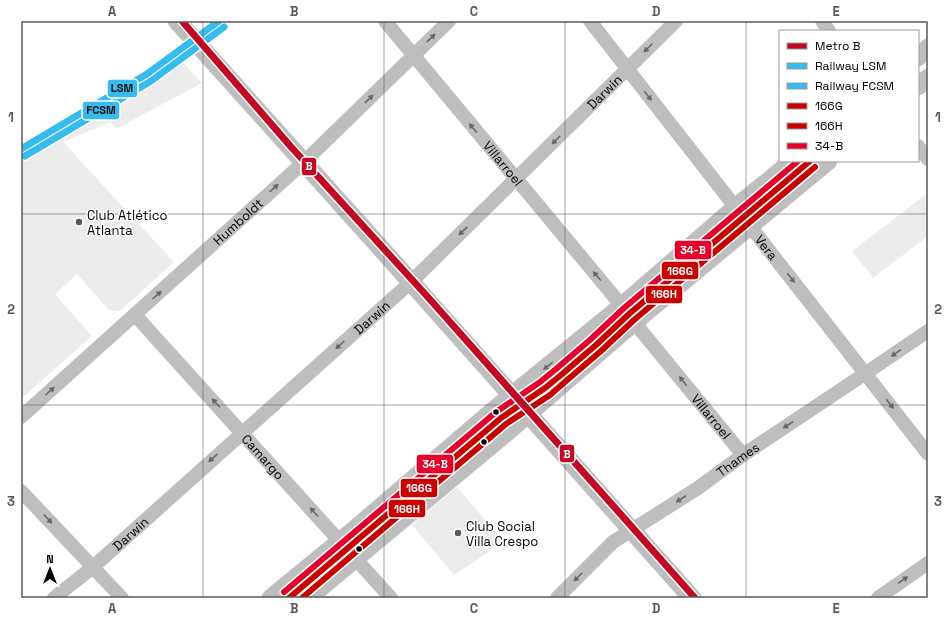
<svg xmlns="http://www.w3.org/2000/svg" width="949" height="619" font-family="'Space Grotesk',sans-serif">
<rect width="100%" height="100%" fill="#fff"/>
<!-- green -->
<path fill="#ececec" d="M180,59l22,24 -86,46 -6,-7 -47,20 111,120 -54,49 -11,-1 -32,-36 -22,20 37,42 -71,63v-243l122,-70 -2,-4z
M928,193v43l-55,42 -21,-27z
M457,487l47,55 -50,33 -42,-50z"/>
<g fill="none" stroke-linecap="round" stroke-linejoin="round">
<!-- major casing -->
<g stroke="#dbdbdb" stroke-width="19">
<path id="major" d="M177,21l209,233 306,344
M918,57l10,-9
M918,86l10,-8
M271,598l83,-68 140,-120 128,-104 113,-98 58,-47
M308,598l199,-166 127,-110 194,-161"/>
</g>
<!-- minor -->
<g stroke="#bebebe" stroke-width="14">
<path id="s1" d="M385,21l237,285"/>
<path id="s2" d="M590,21l338,433"/>
<path d="M822,21l7,10"/>
<path d="M918,146l10,13"/>
<path id="s3" d="M135,315l256,283"/>
<path id="s4" d="M634,322l109,133"/>
<path id="s5" d="M21,417l283,-255 145,-141"/>
<path d="M21,491l101,107"/>
<path id="s6" d="M54,598l39,-31 318,-285 265,-261"/>
<path id="s7" d="M557,598l56,-56 85,-54 45,-33 123,-82 62,-42"/>
<path d="M878,598l50,-35"/>
</g>
<!-- major -->
<use href="#major" stroke="#bebebe" stroke-width="18"/>
<!-- bus-1 casing -->
<g stroke="#fff" stroke-width="9">
<path id="bus-1" d="M289,598l212,-180 44,-30 16,-13 35,-30 33,-31 181,-153"/>
</g>
<!-- bus-2 casing -->
<g stroke="#fff" stroke-width="9">
<path id="bus-2" d="M302,598l204,-174 44,-29 16,-14 35,-30 33,-31 181,-153"/>
</g>
<!-- bus-3 casing -->
<g stroke="#fff" stroke-width="9">
<path id="bus-3" d="M284,592l212,-180 44,-30 16,-13 35,-30 33,-31 174,-147"/>
</g>
<!-- bus-1 -->
<use href="#bus-1" stroke="#c70201" stroke-width="6"/>
<!-- bus-2 -->
<use href="#bus-2" stroke="#c70201" stroke-width="6"/>
<!-- bus-3 -->
<use href="#bus-3" stroke="#e4002b" stroke-width="6"/>
<!-- rail-1 casing -->
<g stroke="#fff" stroke-width="10">
<path id="rail-1" d="M21,149l126,-75 72,-53"/>
</g>
<!-- rail-2 casing -->
<g stroke="#fff" stroke-width="10">
<path id="rail-2" d="M25,156l126,-75 73,-54"/>
</g>
<!-- rail-1 -->
<use href="#rail-1" stroke="#37bbed" stroke-width="7"/>
<!-- rail-2 -->
<use href="#rail-2" stroke="#37bbed" stroke-width="7"/>
<!-- metro-1 casing -->
<g stroke="#fff" stroke-width="10">
<path id="metro-1" d="M182,21l110,127 134,147 269,303"/>
</g>
<!-- metro-1 -->
<use href="#metro-1" stroke="#c20924" stroke-width="7"/>
</g>
<!-- one-way arrows -->
<defs><path id="oneway-solid" d="M-6-.8H1V-3.2L6.5 0L1 3.2V.8H-6Z"/></defs>
<g fill="#686868">
<use href="#oneway-solid" transform="translate(431 38) rotate(-44)"/>
<use href="#oneway-solid" transform="translate(648 48) rotate(135)"/>
<use href="#oneway-solid" transform="translate(648 96) rotate(52)"/>
<use href="#oneway-solid" transform="translate(369 99) rotate(-44)"/>
<use href="#oneway-solid" transform="translate(473 128) rotate(-130)"/>
<use href="#oneway-solid" transform="translate(556 140) rotate(135)"/>
<use href="#oneway-solid" transform="translate(274 188) rotate(-42)"/>
<use href="#oneway-solid" transform="translate(463 231) rotate(136)"/>
<use href="#oneway-solid" transform="translate(597 276) rotate(-130)"/>
<use href="#oneway-solid" transform="translate(791 278) rotate(52)"/>
<use href="#oneway-solid" transform="translate(157 295) rotate(-42)"/>
<use href="#oneway-solid" transform="translate(340 345) rotate(138)"/>
<use href="#oneway-solid" transform="translate(896 353) rotate(145)"/>
<use href="#oneway-solid" transform="translate(548 366) rotate(141)"/>
<use href="#oneway-solid" transform="translate(683 381) rotate(-129)"/>
<use href="#oneway-solid" transform="translate(50 391) rotate(-42)"/>
<use href="#oneway-solid" transform="translate(216 403) rotate(-132)"/>
<use href="#oneway-solid" transform="translate(890 404) rotate(52)"/>
<use href="#oneway-solid" transform="translate(788 425) rotate(147)"/>
<use href="#oneway-solid" transform="translate(213 458) rotate(138)"/>
<use href="#oneway-solid" transform="translate(681 499) rotate(147)"/>
<use href="#oneway-solid" transform="translate(314 512) rotate(-132)"/>
<use href="#oneway-solid" transform="translate(48 519) rotate(47)"/>
<use href="#oneway-solid" transform="translate(578 577) rotate(135)"/>
<use href="#oneway-solid" transform="translate(903 580) rotate(-35)"/>
</g>
<!-- grid -->
<path fill="none" stroke="#595959" stroke-width="1" stroke-opacity="0.55" d="M203,21v577M384,21v577M565,21v577M746,21v577M21,214h907M21,405h907"/>
<!-- markers -->
<g fill="#595959" stroke="#fff" stroke-width="1.5">
<circle cx="79" cy="222" r="4"/>
<circle cx="458" cy="533" r="4"/>
</g>
<g fill="#000" stroke="#fff" stroke-width="1.5">
<circle cx="496" cy="412" r="3.5"/>
<circle cx="484" cy="442" r="3.5"/>
<circle cx="359" cy="549" r="3.5"/>
</g>
<g text-anchor="middle" dominant-baseline="central" stroke-width="3" stroke-linejoin="round" paint-order="stroke">
<!-- street labels -->
<g font-size="13" fill="#000" stroke="#fff">
<text stroke="none"><textPath href="#s6" startOffset="748">Darwin</textPath></text>
<text stroke="none"><textPath href="#s1" startOffset="185">Villarroel</textPath></text>
<text stroke="none"><textPath href="#s5" startOffset="292">Humboldt</textPath></text>
<text stroke="none"><textPath href="#s2" startOffset="287">Vera</textPath></text>
<text stroke="none"><textPath href="#s6" startOffset="424">Darwin</textPath></text>
<text stroke="none"><textPath href="#s4" startOffset="122">Villarroel</textPath></text>
<text stroke="none"><textPath href="#s3" startOffset="191">Camargo</textPath></text>
<text stroke="none"><textPath href="#s7" startOffset="229">Thames</textPath></text>
<text stroke="none"><textPath href="#s6" startOffset="100">Darwin</textPath></text>
</g>
<!-- poi labels -->
<g font-size="13" fill="#000" stroke="#fff" text-anchor="start">
<text x="87" y="215">Club Atlético<tspan x="87" dy="15">Atlanta</tspan></text>
<text x="466" y="526">Club Social<tspan x="466" dy="15">Villa Crespo</tspan></text>
</g>
</g>
<g stroke="#fff" stroke-width="1.5">
<rect x="107" y="79" width="31" height="19" rx="4" fill="#37bbed"/>
<rect x="82" y="101" width="38" height="19" rx="4" fill="#37bbed"/>
<rect x="301" y="157" width="16" height="19" rx="4" fill="#c20924"/>
<rect x="674" y="240" width="38" height="20" rx="4" fill="#e4002b"/>
<rect x="661" y="261" width="38" height="19" rx="4" fill="#c70201"/>
<rect x="645" y="285" width="38" height="19" rx="4" fill="#c70201"/>
<rect x="559" y="444" width="16" height="19" rx="4" fill="#c20924"/>
<rect x="416" y="454" width="38" height="20" rx="4" fill="#e4002b"/>
<rect x="400" y="478" width="38" height="20" rx="4" fill="#c70201"/>
<rect x="388" y="499" width="38" height="19" rx="4" fill="#c70201"/>
</g>
<g font-size="11" text-anchor="middle" font-weight="bold" fill="#fff">
<text x="309" y="170">B</text>
<text x="693" y="254">34-B</text>
<text x="680" y="275">166G</text>
<text x="664" y="298">166H</text>
<text x="567" y="458">B</text>
<text x="435" y="468">34-B</text>
<text x="419" y="492">166G</text>
<text x="407" y="513">166H</text>
</g>
<g font-size="11" text-anchor="middle" font-weight="bold" fill="#111">
<text x="122" y="92">LSM</text>
<text x="101" y="114">FCSM</text>
</g>
<!-- border -->
<rect width="949" height="619" fill="none" stroke="#ffffff" stroke-width="44"/>
<!-- legend -->
<rect x="779" y="30" width="140" height="132" fill="#ffffff" stroke="#999999"/>
<rect x="787" y="43" width="20" height="6" fill="#c20924" stroke="#999999"/>
<text x="815" y="50" font-size="12" fill="#000000">Metro B</text>
<rect x="787" y="63" width="20" height="6" fill="#37bbed" stroke="#999999"/>
<text x="815" y="70" font-size="12" fill="#000000">Railway LSM</text>
<rect x="787" y="83" width="20" height="6" fill="#37bbed" stroke="#999999"/>
<text x="815" y="90" font-size="12" fill="#000000">Railway FCSM</text>
<rect x="787" y="103" width="20" height="6" fill="#c70201" stroke="#999999"/>
<text x="815" y="110" font-size="12" fill="#000000">166G</text>
<rect x="787" y="123" width="20" height="6" fill="#c70201" stroke="#999999"/>
<text x="815" y="130" font-size="12" fill="#000000">166H</text>
<rect x="787" y="143" width="20" height="6" fill="#e4002b" stroke="#999999"/>
<text x="815" y="150" font-size="12" fill="#000000">34-B</text>
<!-- north arrow -->
<g transform="translate(50 569)" stroke="#ffffff" stroke-width="3" paint-order="stroke">
<path d="M0-3L7 15L0 10L-7 15Z" fill="#000000"/>
<text y="-6" font-size="11" font-weight="bold" text-anchor="middle" fill="#000000">N</text>
</g>
<rect x="22" y="22" width="905" height="575" fill="none" stroke="#595959" stroke-width="1.5"/>
<g font-size="13" text-anchor="middle" font-weight="bold" fill="#595959">
<text x="112" y="16">A</text>
<text x="294" y="16">B</text>
<text x="474" y="16">C</text>
<text x="656" y="16">D</text>
<text x="836" y="16">E</text>
<text x="11" y="122">1</text>
<text x="938" y="122">1</text>
<text x="11" y="314">2</text>
<text x="938" y="314">2</text>
<text x="11" y="506">3</text>
<text x="938" y="506">3</text>
<text x="112" y="613">A</text>
<text x="294" y="613">B</text>
<text x="474" y="613">C</text>
<text x="656" y="613">D</text>
<text x="836" y="613">E</text>
</g>
</svg>
